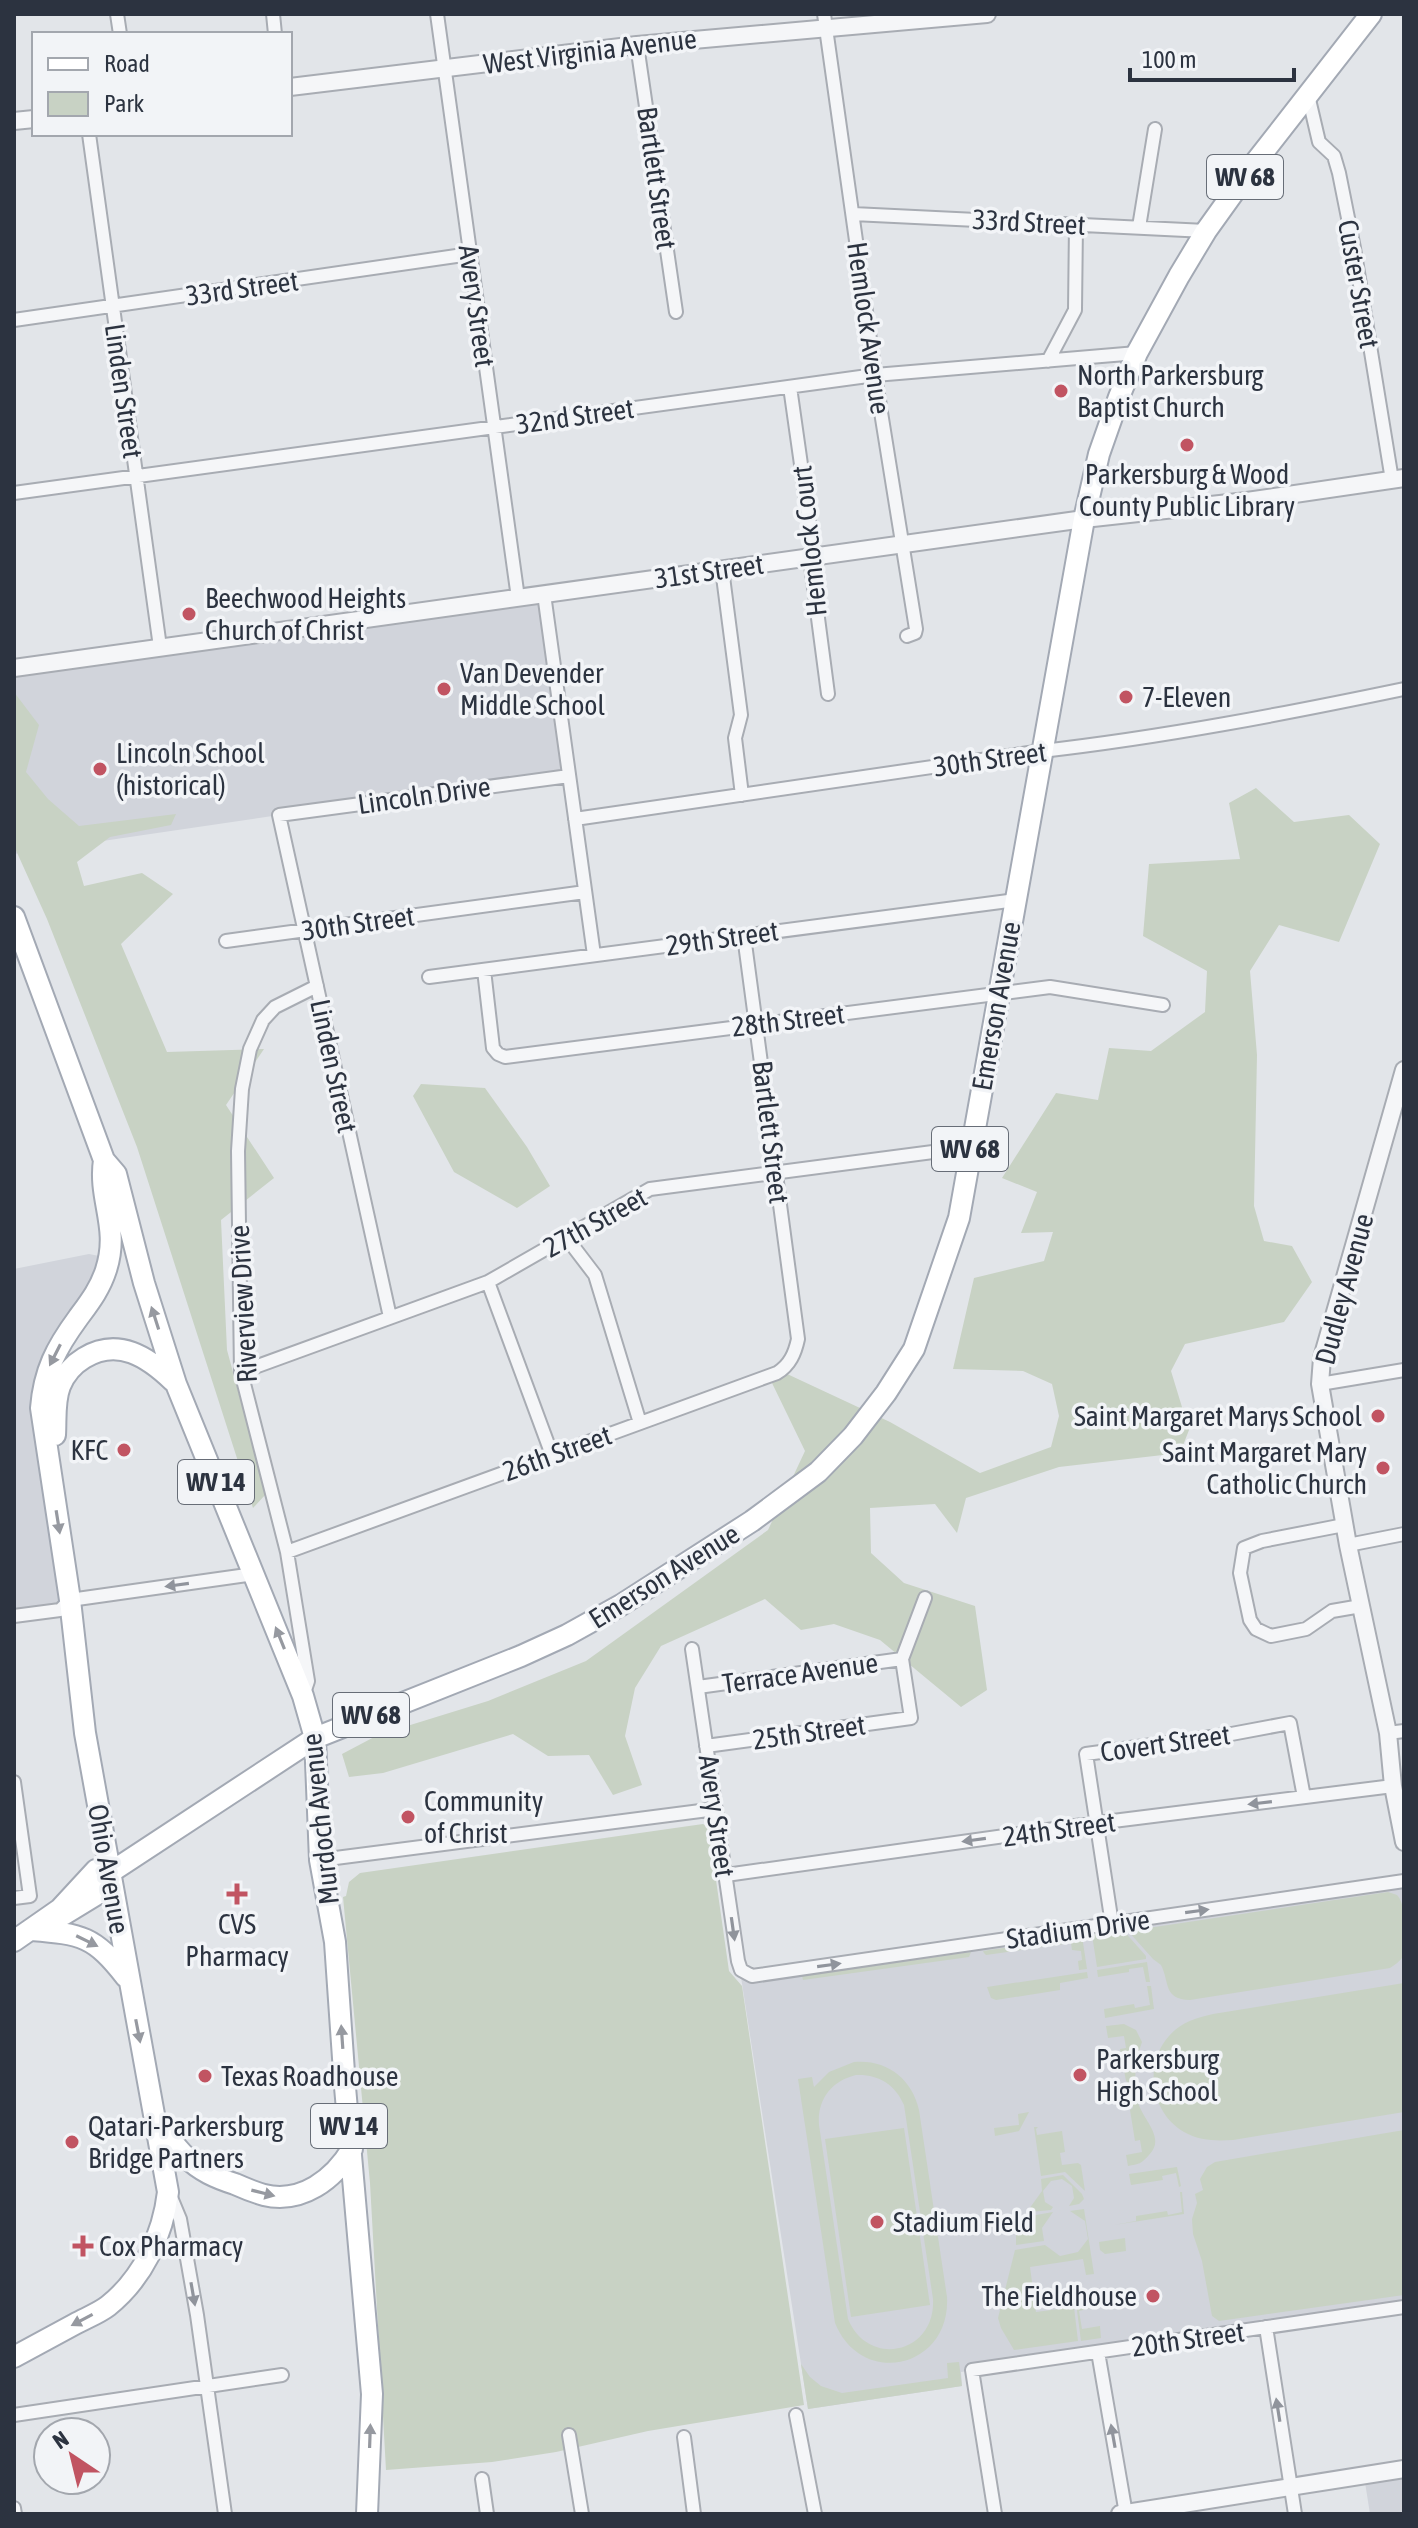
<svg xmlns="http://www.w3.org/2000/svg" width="1418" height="2528" font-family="'Asap Condensed',sans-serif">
<rect width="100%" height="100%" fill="#e2e5e9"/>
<!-- built -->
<path fill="#d1d4db" d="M544,594l25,182 -290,39 -265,39v-186z
M89,1254l20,4 -66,126 27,216 -10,10 -46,6v-347z
M1404,1881v426l-443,65 1,14 -154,23 -67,-432z
M1404,2469v45h-34l-6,-38z"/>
<!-- green -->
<path fill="#c8d2c4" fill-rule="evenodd" d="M14,692l25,33 -13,47 22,27 31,27 97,-12 -5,11 -61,12 -33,25 7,24 58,-13 31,21 -52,50 46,108 97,-3 -38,56 48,73 -53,42 6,130 39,144 -13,14 -116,-361 -90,-228 -33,-73z
M1256,788l38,34 55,-7 31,29 -41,98 -60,-17 -29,46 7,84 -3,151 10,35 28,5 20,36 -28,40 -99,22 -14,27 18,59 -9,23 -121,14 -93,31 -9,35 -22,-29 -65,4 1,45 33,30 71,23 12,84 -26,17 -81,-67 -46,-16 -33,6 -36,-31 -104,47 -26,42 -10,48 17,49 -29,10 -24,-40 -41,1 -35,-22 -130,39 -34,4 -7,-23 36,-19 110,-34 98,-40 182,-131 37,-79 -33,-68 13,-10 105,49 90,51 71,-26 8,-31 -7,-32 -29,-13 -70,-2 21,-91 70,-17 9,-29 -32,1 16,-41 -35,-14 54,-85 42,7 11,-52 42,3 54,-39 2,-41 -64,-35 6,-72 91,-5 -11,-56z
M421,1084l64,4 42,59 23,39 -33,22 -63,-36 -41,-76z
M703,1824l4,2 2,5 20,140 13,15 62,419 -156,26 -92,21 -64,10 -106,8 -16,-287 -27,-286 3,-1 3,-14 11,-9z
M1388,1892l9,3c9,8 10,46 7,59 -2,6 -8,10 -14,14l-200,32c-27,-1 -20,-17 -29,-35l-8,-6 -25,-28z
M1123,1930l23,26v3l-49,8 -5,-32z
M1082,1936l5,33 -8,1 -1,-9 4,-1 -1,-9 -9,-1 -1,-7 -85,12 -2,-2 -1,-2z
M971,1952l-2,5 -166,23 -1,-4z
M1147,1962l3,20h-4l-3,-15 -14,2v3l-31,5 -1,-7z
M1087,1972l1,6 -28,5v7l-64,10 -5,-2 -4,-11z
M1404,1983v129l-171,28c-17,1 -33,1 -49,-8 -33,-19 -41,-67 -15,-96 12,-14 27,-18 44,-22z
M1147,1986h4l3,23 -49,9 -1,-9 30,-5 1,4 15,-3z
M1124,2024l12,6 6,12 -6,18 -1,23 -7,4 1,-4 -3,-2 -6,-32 6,-1 -2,-12 -16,2 -2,-12z
M854,2062c32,-3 58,16 65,48l28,187c4,71 -85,92 -112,26l-37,-244 14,-2 2,10 15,-15zM856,2075c22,-1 39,9 48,30l29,194c3,54 -64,70 -85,20l-29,-194c-2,-25 12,-44 37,-50z
M1137,2099c4,20 30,38 12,56 -8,9 -10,9 -21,11l-2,-11 16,-3 -2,-12 -5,1 -5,-31 3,-2v-4l-4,-4z
M1029,2112l-10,19 -24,5 -1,-8 25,-3 -1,-11z
M1034,2127h4l-2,2 1,6 25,-4 3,21 -5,1 2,12 16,-2 3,2 4,26 -20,-19 -24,4z
M904,2128l26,177 -79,12 -26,-178z
M1404,2130v165l-185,26 -7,-5 -10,-55 -9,-27 -1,-15 5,-16 -2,-9 8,-4 -3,-11 7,-12 8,-5z
M1177,2167l4,19 -2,1 -3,-14 -14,3 1,4 -32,5 -2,-11z
M1063,2175l19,19 2,5 -5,5 -10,2 5,-8 -2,-12 -10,-7 -11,2 -8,10 2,11 8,5 -2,3 -21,2 -1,-3 13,-18 -1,-12z
M1180,2192h2l2,22 -70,11 22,-4v-5l31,-5 1,4 14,-3z
M1084,2209l10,65 -8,1 -3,-16 -53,8 6,45 38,-5 4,34 -64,9 -13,-22 -3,-10 17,-68 30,-5 15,11 18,-4 10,-13 -3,-18 -15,-10z
M1053,2212l-11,16 2,13 -28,4v-13l9,-15z
M1125,2238l1,13 -21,3 -5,-4 -1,-8z
M1098,2296l4,2 1,7 -24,6 3,18 18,-3 1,12 -20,3 -5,-38 13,-2v-3z
M959,2362l3,24 -154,23 -7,-45 9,13 11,9 21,7 106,-15 -1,-15z"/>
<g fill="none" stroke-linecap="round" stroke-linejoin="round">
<!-- minor casing -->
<g stroke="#a8acb3" stroke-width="16">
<path id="minor" d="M117,14l3,20
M273,14l2,20
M437,14l81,584
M824,14l51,361 41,254 -1,4 -8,3
M637,45l39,267
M1308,95l11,47 15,14 5,17 15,75 38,232
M89,134l71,513
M853,214l353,17
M1139,227l16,-98
M14,320l456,-66
M1048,361l27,-51 1,-85
M790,387l24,169 -3,9 17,129
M14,493l861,-118 262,-22
M722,569l19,146 -6,23 7,57
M544,594l50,361
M575,819l467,-68c122,-14 242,-37 362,-62
M226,941l359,-49
M484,970l9,78 5,6 7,3 545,-70 113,18
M429,977l587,-77
M566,1237l29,38 45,148
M488,1282l64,173
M390,1317l-111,-502 290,-39
M241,1372l247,-90 162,-93 321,-42
M1320,1384l84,-14
M1344,1525l-82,16 -18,7 -4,25 10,47 6,9 15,7 35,-7 26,-18 29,-5
M1348,1545l56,-11
M287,1552l490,-179c13,-8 18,-20 21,-34l-54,-403
M14,1616l46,-6 10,-10 184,-26
M692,1649l46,312 3,9 11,6 652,-95
M698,1687l204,-28
M303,1696l5,-15 -21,-129 -46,-180 -3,-221 4,-62 8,-40 13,-29 12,-13 42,-21
M1388,1733l16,-2
M706,1746l205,-28 -9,-59 23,-61
M14,1782l16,114 -16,2
M320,1860l396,-51
M726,1875l371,-52 296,-37
M1112,1924l-26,-170 140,-19 64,-12 14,74
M170,2195l10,24 17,96 28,199
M1266,2327l29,187
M1098,2352l28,162
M14,2415l268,-40
M796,2415l19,99
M569,2435l13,79
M684,2437l10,77
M482,2479l5,35
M14,2508l1,6
M995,2514l-23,-144 432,-63"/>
</g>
<!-- tertiary casing -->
<g stroke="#a8acb3" stroke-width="20">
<path id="tertiary" d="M290,87l347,-42 350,-31
M14,121l20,-2
M14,668l1070,-149 163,-18 157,-23
M1404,1070l-82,288 -2,26 28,161 40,188 5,53 11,56
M1120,2514l284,-45"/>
</g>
<!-- primary casing -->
<g stroke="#a3a9b4" stroke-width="24">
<path id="primary" d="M14,917l90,243 12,14 28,109 32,101 127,312 12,42 5,122 15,82 10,145 27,307 -5,120
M55,1435c1,-16 -1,-34 5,-49 5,-12 14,-22 24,-28 34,-21 64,-1 89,23
M111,1872l204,-134 206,-82 46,-21 54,-30 131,-84 66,-49 35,-36 33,-43 28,-44 45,-131 125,-699 15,-65 20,-57 18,-44 42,-77 27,-45 48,-67 117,-150
M63,1915l41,-25 7,-18
M31,1930c51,4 63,6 95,47
M14,1941l46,-32 36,-39 15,2
M158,2123c9,11 17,24 28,34 14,14 30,21 49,27 9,4 19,8 29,11 38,9 70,-16 88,-46
M14,2357c20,-11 41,-22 61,-33 11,-6 24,-11 33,-18 35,-28 55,-71 60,-114l-83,-459 -15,-133 -29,-192c3,-37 15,-60 37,-90 11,-15 22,-29 28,-48 14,-43 -8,-70 -2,-110"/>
</g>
<!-- minor -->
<use href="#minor" stroke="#f5f6f8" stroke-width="12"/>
<!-- tertiary -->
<use href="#tertiary" stroke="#f5f6f8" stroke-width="16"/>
<!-- primary -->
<use href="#primary" stroke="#fff" stroke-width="20"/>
</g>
<!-- one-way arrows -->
<defs><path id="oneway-solid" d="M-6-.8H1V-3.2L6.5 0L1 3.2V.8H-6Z" transform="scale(2)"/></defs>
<g fill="#9699a0">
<use href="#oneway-solid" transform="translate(155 1318) rotate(-108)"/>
<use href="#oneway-solid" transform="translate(55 1355) rotate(117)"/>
<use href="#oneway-solid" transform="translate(58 1522) rotate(81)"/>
<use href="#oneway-solid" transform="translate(280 1638) rotate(-112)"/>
<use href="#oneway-solid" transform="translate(87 1941) rotate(26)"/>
<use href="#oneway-solid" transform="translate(138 2031) rotate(79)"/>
<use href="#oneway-solid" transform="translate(342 2037) rotate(-94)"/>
<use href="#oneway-solid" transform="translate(263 2193) rotate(14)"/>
<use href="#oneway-solid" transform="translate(82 2320) rotate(152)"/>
<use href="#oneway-solid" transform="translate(370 2436) rotate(-88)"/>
</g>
<g fill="#90949c">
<use href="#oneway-solid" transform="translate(177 1585) rotate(172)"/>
<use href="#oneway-solid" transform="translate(1260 1803) rotate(173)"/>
<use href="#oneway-solid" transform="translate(974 1840) rotate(172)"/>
<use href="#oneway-solid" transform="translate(1197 1911) rotate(-8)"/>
<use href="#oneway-solid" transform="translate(733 1929) rotate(82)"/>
<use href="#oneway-solid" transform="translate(829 1965) rotate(-8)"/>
<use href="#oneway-solid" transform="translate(193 2294) rotate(80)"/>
<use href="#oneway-solid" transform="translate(1278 2410) rotate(-99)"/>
<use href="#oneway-solid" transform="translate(1113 2436) rotate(-100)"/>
</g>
<!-- markers -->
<g fill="#c15462" stroke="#f2f4f7" stroke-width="3">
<circle cx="1061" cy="391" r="8"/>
<circle cx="1187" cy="445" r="8"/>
<circle cx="189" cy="614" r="8"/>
<circle cx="444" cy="689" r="8"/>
<circle cx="1126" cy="697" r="8"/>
<circle cx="100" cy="769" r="8"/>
<circle cx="1378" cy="1416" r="8"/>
<circle cx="124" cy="1450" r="8"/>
<circle cx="1383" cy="1468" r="8"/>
<circle cx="408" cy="1817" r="8"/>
<path d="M233 1882h8v8h8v8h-8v8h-8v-8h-8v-8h8z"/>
<circle cx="1080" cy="2075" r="8"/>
<circle cx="205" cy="2076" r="8"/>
<circle cx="72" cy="2142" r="8"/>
<circle cx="877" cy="2222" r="8"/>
<path d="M79 2234h8v8h8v8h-8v8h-8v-8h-8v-8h8z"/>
<circle cx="1153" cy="2296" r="8"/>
</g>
<g text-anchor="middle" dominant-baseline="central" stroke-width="7" stroke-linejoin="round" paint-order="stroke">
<!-- shield labels -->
<g fill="#f2f4f7" stroke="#676d77" stroke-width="2">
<rect x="1207" y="155" width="76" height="44" rx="6"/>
<rect x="932" y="1127" width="76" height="44" rx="6"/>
<rect x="178" y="1460" width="76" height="44" rx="6"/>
<rect x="333" y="1693" width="76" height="44" rx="6"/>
<rect x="311" y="2104" width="76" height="44" rx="6"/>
</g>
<g font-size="26" font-weight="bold" fill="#2c3340">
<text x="1245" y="177">WV 68</text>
<text x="970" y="1149">WV 68</text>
<text x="216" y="1482">WV 14</text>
<text x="371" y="1715">WV 68</text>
<text x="349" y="2126">WV 14</text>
</g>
<!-- street labels -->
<g font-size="28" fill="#2c3340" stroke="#f2f4f7">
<text transform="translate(590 51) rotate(-7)">West Virginia Avenue</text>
<text transform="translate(657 178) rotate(82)">Bartlett Street</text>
<text transform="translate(1029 222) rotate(3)">33rd Street</text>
<text transform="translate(1359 284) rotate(80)">Custer Street</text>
<text transform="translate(242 288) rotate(-8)">33rd Street</text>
<text transform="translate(477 306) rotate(82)">Avery Street</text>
<text transform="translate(869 328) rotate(82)">Hemlock Avenue</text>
<text transform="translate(124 391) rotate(82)">Linden Street</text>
<text transform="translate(575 416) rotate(-8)">32nd Street</text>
<text transform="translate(809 541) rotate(-96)">Hemlock Court</text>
<text transform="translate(709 571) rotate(-8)">31st Street</text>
<text transform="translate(990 759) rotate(-8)">30th Street</text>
<text transform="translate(424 795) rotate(-8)">Lincoln Drive</text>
<text transform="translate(358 923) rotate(-8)">30th Street</text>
<text transform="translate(722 938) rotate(-8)">29th Street</text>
<text transform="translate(996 1006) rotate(-80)">Emerson Avenue</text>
<text transform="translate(788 1020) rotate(-7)">28th Street</text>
<text transform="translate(334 1066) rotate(78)">Linden Street</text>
<text transform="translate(771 1132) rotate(83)">Bartlett Street</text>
<text transform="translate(595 1222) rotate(-29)">27th Street</text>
<text transform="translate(1344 1289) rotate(-75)">Dudley Avenue</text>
<text transform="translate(243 1304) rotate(-93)">Riverview Drive</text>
<text transform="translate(557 1453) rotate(-20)">26th Street</text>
<text transform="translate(664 1576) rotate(-32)">Emerson Avenue</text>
<text transform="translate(800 1673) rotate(-8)">Terrace Avenue</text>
<text transform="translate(809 1732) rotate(-8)">25th Street</text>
<text transform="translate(1165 1743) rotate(-8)">Covert Street</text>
<text transform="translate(717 1816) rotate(82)">Avery Street</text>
<text transform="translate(320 1819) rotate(-96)">Murdoch Avenue</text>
<text transform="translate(1059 1829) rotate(-8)">24th Street</text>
<text transform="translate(109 1869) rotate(80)">Ohio Avenue</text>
<text transform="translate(1078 1929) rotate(-8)">Stadium Drive</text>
<text transform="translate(1188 2339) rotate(-8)">20th Street</text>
</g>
<!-- poi labels -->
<g font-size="28" fill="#2c3340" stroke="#f2f4f7" text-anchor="start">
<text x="1077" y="375">North Parkersburg<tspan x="1077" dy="32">Baptist Church</tspan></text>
<text x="1187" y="474" text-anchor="middle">Parkersburg &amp; Wood<tspan x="1187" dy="32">County Public Library</tspan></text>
<text x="205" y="598">Beechwood Heights<tspan x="205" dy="32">Church of Christ</tspan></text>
<text x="460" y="673">Van Devender<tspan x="460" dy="32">Middle School</tspan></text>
<text x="1142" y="697">7-Eleven</text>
<text x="116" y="753">Lincoln School<tspan x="116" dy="32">(historical)</tspan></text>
<text x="1362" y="1416" text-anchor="end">Saint Margaret Marys School</text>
<text x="108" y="1450" text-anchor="end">KFC</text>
<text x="1367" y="1452" text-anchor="end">Saint Margaret Mary<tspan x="1367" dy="32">Catholic Church</tspan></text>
<text x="424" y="1801">Community<tspan x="424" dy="32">of Christ</tspan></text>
<text x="237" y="1924" text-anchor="middle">CVS<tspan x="237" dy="32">Pharmacy</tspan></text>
<text x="1096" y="2059">Parkersburg<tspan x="1096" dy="32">High School</tspan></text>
<text x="221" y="2076">Texas Roadhouse</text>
<text x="88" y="2126">Qatari-Parkersburg<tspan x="88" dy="32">Bridge Partners</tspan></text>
<text x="893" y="2222">Stadium Field</text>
<text x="99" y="2246">Cox Pharmacy</text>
<text x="1137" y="2296" text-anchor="end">The Fieldhouse</text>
</g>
</g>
<!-- border -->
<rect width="1418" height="2528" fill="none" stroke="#2c3340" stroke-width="32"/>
<!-- legend -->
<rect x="32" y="32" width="260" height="104" fill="#f2f4f7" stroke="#a3a7ae" stroke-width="2"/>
<rect x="48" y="58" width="40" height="12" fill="#ffffff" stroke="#a3a7ae" stroke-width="2"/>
<text x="104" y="72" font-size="24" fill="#2c3340">Road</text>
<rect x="48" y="92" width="40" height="24" fill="#c8d2c4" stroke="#a3a7ae" stroke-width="2"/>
<text x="104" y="112" font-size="24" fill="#2c3340">Park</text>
<!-- north arrow -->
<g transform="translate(72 2456) rotate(325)"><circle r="38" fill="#f2f4f7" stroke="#a3a7ae" stroke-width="2"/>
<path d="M0-6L14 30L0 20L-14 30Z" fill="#c15462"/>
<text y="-12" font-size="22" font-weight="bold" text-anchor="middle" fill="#2c3340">N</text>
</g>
<!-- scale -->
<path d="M1130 68v12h164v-12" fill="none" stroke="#2c3340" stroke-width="4"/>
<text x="1142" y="68" font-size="24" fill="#2c3340" stroke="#f2f4f7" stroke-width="6" paint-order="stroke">100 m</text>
</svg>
